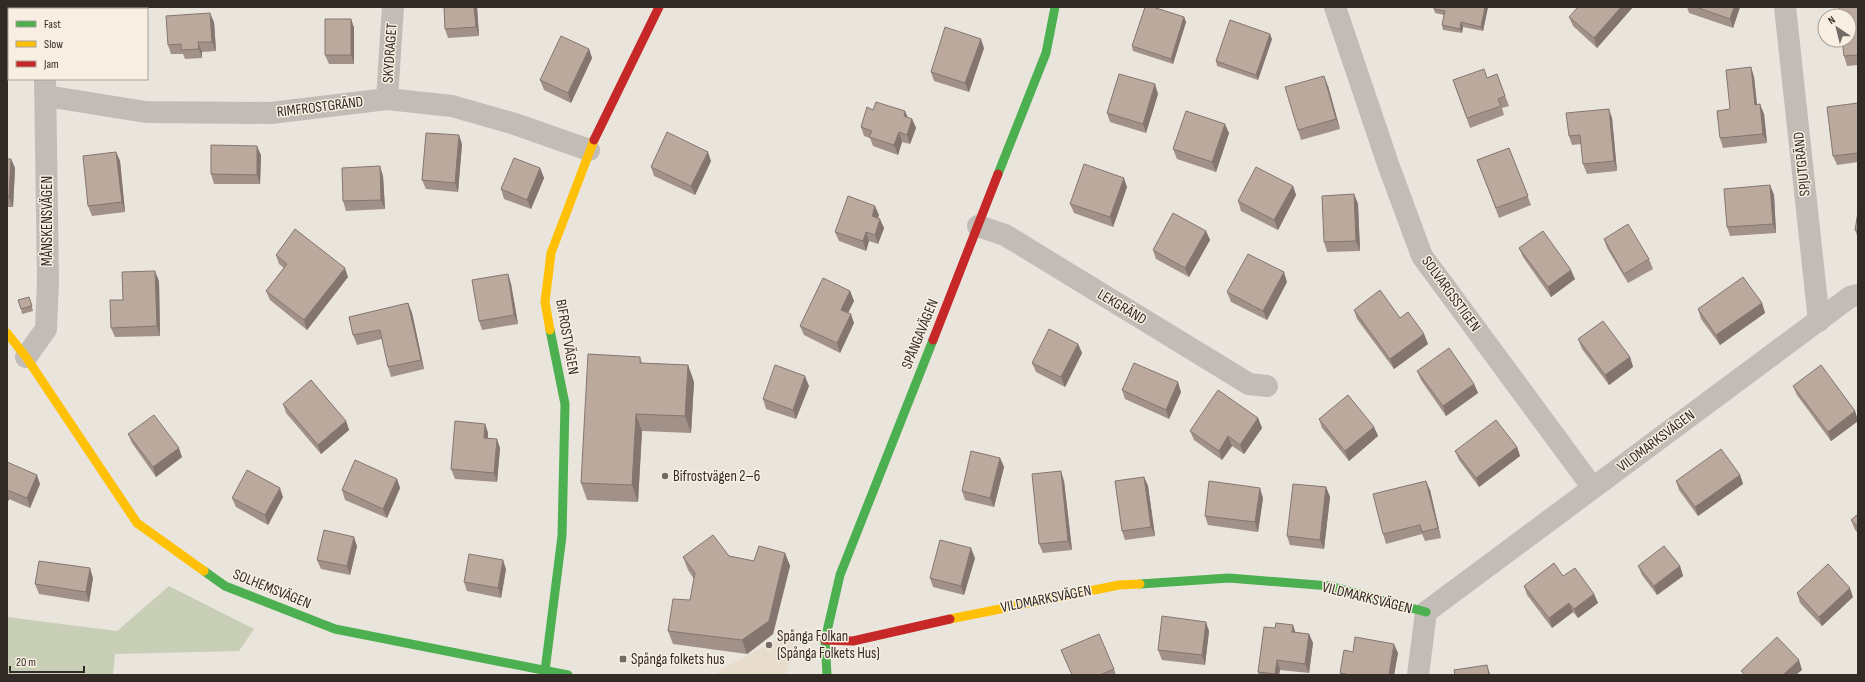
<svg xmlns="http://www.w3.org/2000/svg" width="1865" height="682" font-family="'Sofia Sans Condensed',sans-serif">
<rect width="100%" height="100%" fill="#e9e4dc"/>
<!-- green -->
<path fill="#c9cfb6" d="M169,586l85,43 -15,22 -124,3 -2,21h-106v-58l110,14z"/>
<!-- plaza -->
<path fill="#e8ddcc" d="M798,628l-12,47h-67l-2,-3z"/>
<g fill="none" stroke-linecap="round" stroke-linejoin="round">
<!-- street -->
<path stroke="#c2bcb6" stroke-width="22" d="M40,7v2
M1335,7l53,157 34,92 171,232
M1785,7l34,314
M46,96l100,16 125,1 116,-14 65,7 63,18 74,26
M387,99l6,-92
M978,226l27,9 244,149 18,2
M26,357l20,-28 2,-48 -3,-202
M1418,675l8,-63 424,-315 8,-2"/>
<!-- fast -->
<path stroke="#4caf50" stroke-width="9" d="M998,174l48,-121 9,-46
M204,571l21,15 110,43 233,46
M1140,584l89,-6 101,8 96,26
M545,671l17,-135 3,-132 -15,-74
M827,675l-2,-35 15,-65 93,-235"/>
<!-- slow -->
<path stroke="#ffc107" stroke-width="9" d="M550,330l-5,-28 6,-49 43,-113
M7,333l19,24 111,166 67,48
M950,619l169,-34 21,-1"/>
<!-- jam -->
<path stroke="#c62828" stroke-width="9" d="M594,140l65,-133
M933,340l65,-166
M825,640l28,1 97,-22"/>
</g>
<!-- wall -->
<path fill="#a29188" d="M444,7h33l2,29 -31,2 -3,-9z
M1488,7l-5,24 -20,-4 -1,6 -19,-3 -1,-5 2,-10 -9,-2 -1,-4z
M1633,7l-36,41 -24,-22 -4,-9z
M1687,7h53l-7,21 -44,-15z
M1858,7v58l-11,1 -3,-10z
M1184,17l2,5 -13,42 -40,-13 -1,-5z
M351,19l3,9v36h-25l-4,-9z
M214,22l2,29 -14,1v6l-17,1 -2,-5h-12l-3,-9z
M1272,39l-14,41 -41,-14 -1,-5z
M984,48l-15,44 -35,-11 -3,-9z
M589,49l3,9 -21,45 -27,-13 -4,-10z
M1751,67l3,10 3,28 7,9 3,29 -44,5 -3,-10 10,-29z
M1497,74l12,32 -7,2 2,7 -34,13 -17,-48 34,-2z
M1328,86l12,43 -39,11 -3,-10z
M1158,94l-12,39 -36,-11 -3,-9z
M1858,103v59l-21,3 -4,-9z
M873,110l39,9 4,9 -6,16 -8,-2 -4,13 -25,-9 -3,-8 -6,-2 -3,-9z
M1612,118l5,53 -30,3 -4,-10 -2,-20 -9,1 -3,-9z
M1229,133l-13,39 -39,-13 -4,-10z
M462,144l-4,48 -32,-3 -4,-9z
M1509,148l22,57 -32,13 -22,-58z
M116,152l4,9 5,51 -33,4 -4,-10z
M261,155l-1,29h-46l-3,-10z
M7,159h4l4,9 -2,39h-6z
M711,161l-16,34 -41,-19 -3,-9z
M540,168l4,10 -13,31 -27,-10 -3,-10z
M383,176l2,33 -39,2 -3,-10z
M1770,185l4,10 2,38 -46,3 -3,-9z
M1293,186l3,9 -18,35 -37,-19 -3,-10z
M1127,187l-14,40 -39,-14 -4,-9z
M1354,194l4,10 2,47 -33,1 -3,-10z
M1858,212v26l-3,-8z
M879,215l-1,3 6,10 -6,16 -9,-3 -3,10 -27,-10 -4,-9z
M1206,231l4,9 -21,37 -33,-18 -3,-9z
M1604,239l45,20 4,10 -25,14 -21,-35z
M1519,248l56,31 -24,18 -28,-40z
M276,255l72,22 -41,53 -37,-30 -4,-9 18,-23 -5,-4z
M508,274l3,10 7,40 -36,6 -3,-9z
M159,281l1,55 -45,1 -4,-9z
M1287,282l-20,38 -36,-18 -4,-10z
M850,291l4,10 -6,12 6,10 -14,30 -36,-18 -4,-9z
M31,302l2,9 -11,3 -1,-5z
M408,303l4,10 12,56 -33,8 -3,-10 -6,-28 -25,6 -4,-10z
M1762,303l3,10 -45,32 -19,-26 -3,-10z
M1354,310l70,24 4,10 -34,25 -37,-50z
M1578,339l52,18 3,10 -24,18 -27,-36z
M1078,344l4,9 -17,34 -29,-15 -4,-9z
M640,357l2,6 46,2 6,17 -3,51 -49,-2 -4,71 -51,-2 -6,-17z
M1417,371l57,13 4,9 -32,23 -25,-36z
M809,386l-13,33 -30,-10 -3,-10z
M1793,386l62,25 3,10 -27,20 -34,-46z
M1122,390l59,2 -12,27 -44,-20z
M283,404l63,17 3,9 -28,24 -35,-41z
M1258,418l4,10 -18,26 -12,-8 -10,14 -28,-20 -4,-9z
M1319,419l55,8 4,9 -29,25 -27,-33z
M485,424l3,9v5l12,10 -3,34 -42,-3 -4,-10z
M128,434l54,23 -26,20 -24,-34z
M1517,447l3,9 -41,31 -20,-27 -4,-9z
M1000,458l4,9 -10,40 -29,-7 -3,-9z
M7,462l33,22 -10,24 -21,-9 -2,5z
M1740,475l3,9 -45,32 -19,-26 -3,-9z
M1144,477l4,9 7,50 -30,4 -3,-9z
M397,479l3,9 -13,30 -42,-18 -3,-10z
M1064,481l8,69 -29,3 -4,-9z
M1326,487l4,10 -6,52 -34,-4 -3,-9z
M1430,490l11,48 -16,3 -3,-7 -36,10 -3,-10z
M283,497l-15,28 -32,-18 -4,-9z
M1263,498l-5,34 -50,-7 -3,-9z
M1858,514v19l-3,-3 -4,-10z
M357,546l-7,29 -29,-6 -4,-9z
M785,553l5,13 -17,68 -26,20 -74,-10 -5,-13 22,-31 4,-21 -6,-9 -5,-13 46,-1 25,5z
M975,558l-11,37 -31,-8 -3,-9z
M1638,566h42l3,10 -26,19 -15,-20z
M506,569l-5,29 -34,-7 -3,-9z
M93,578l-4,24 -50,-8 -4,-10z
M1524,586l70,8 4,9 -20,15 -5,-6 -21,16 -25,-33z
M1797,593l56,4 -31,29 -22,-23z
M1209,631l-4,34 -43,-5 -4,-10z
M1296,632l13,2 4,9 -4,30 -29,-3 -1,5h-20l-1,-3z
M1061,650l53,19 2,6h-44z
M1398,653l-4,22h-53l-1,-2z"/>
<!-- shaded-wall -->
<path fill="#84766f" d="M474,7h3l2,29 -3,-9z
M1485,7h3l-5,24 -2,-4z
M1621,7h12l-36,41 -3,-10z
M1734,7h6l-7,21 -3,-9z
M210,13l4,9 2,29 -4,-9z
M1184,17l2,5 -13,42 -2,-5z
M351,19l3,9v36l-3,-9z
M1461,22l2,5 -1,6 -2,-4z
M1270,34l2,5 -14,41 -2,-5z
M981,39l3,9 -15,44 -4,-9z
M198,42l4,10v6l-3,-9z
M589,49l3,9 -21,45 -3,-10z
M1751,67l3,10 4,37 -3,-9z
M1324,76l4,10 12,43 -4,-10z
M1155,84l3,10 -12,39 -3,-9z
M1760,104l4,10 3,29 -4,-9z
M1609,109l3,9 5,53 -3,-10z
M905,111l4,9 -5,-4z
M912,119l4,9 -6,16 -3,-9z
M1225,124l4,9 -13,39 -4,-10z
M899,132l3,10 -4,13 -4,-10z
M459,135l3,9 -4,48 -3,-9z
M257,146l4,9 -1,29 -3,-9z
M116,152l4,9 5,51 -3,-10z
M708,152l3,9 -16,34 -4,-9z
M11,159l4,9 -2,39 -4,-10z
M380,166l3,10 2,33 -4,-9z
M540,168l4,10 -13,31 -4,-9z
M1124,178l3,9 -14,40 -3,-10z
M1770,185l4,10 2,38 -3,-9z
M1293,186l3,9 -18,35 -4,-10z
M1354,194l4,10 2,47 -4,-10z
M875,206l4,9 -4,10 -3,-9z
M880,219l4,9 -6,16 -3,-9z
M1206,231l4,9 -21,37 -4,-9z
M866,232l3,9 -3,10 -3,-10z
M345,268l3,9 -41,53 -3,-10z
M1571,270l4,9 -24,18 -3,-10z
M155,271l4,10 1,55 -3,-10z
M1284,272l3,10 -20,38 -4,-9z
M508,274l3,10 7,40 -4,-9z
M850,291l4,10 -9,18 -4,-9z
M408,303l4,10 12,56 -3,-9z
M1762,303l3,10 -45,32 -4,-10z
M851,314l3,9 -14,30 -3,-10z
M1424,334l4,10 -34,25 -4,-10z
M1078,344l4,9 -17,34 -4,-10z
M1630,357l3,10 -24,18 -4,-10z
M688,365l6,17 -3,51 -6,-17z
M805,376l4,10 -13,33 -3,-9z
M1178,382l3,10 -12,27 -3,-9z
M1474,384l4,9 -32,23 -3,-10z
M1855,411l3,10 -27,20 -3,-9z
M636,414l6,17 -4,71 -6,-17z
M1258,418l4,10 -18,26 -4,-9z
M346,421l3,9 -28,24 -3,-9z
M485,424l3,9 -1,14 -3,-9z
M1374,427l4,9 -29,25 -4,-10z
M1228,436l4,10 -10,14 -3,-9z
M497,439l3,9 -3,34 -3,-9z
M1517,447l3,9 -41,31 -3,-9z
M179,448l3,9 -26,20 -3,-10z
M1000,458l4,9 -10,40 -4,-9z
M1061,471l3,10 8,69 -4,-9z
M37,475l3,9 -10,24 -3,-10z
M1740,475l3,9 -45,32 -3,-9z
M1144,477l4,9 7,50 -4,-9z
M397,479l3,9 -13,30 -4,-9z
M1426,481l4,9 11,48 -3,-10z
M1326,487l4,10 -6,52 -4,-9z
M280,488l3,9 -15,28 -3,-10z
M1260,488l3,10 -5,34 -3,-10z
M7,492l2,7 -2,5z
M354,537l3,9 -7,29 -3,-9z
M971,548l4,10 -11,37 -3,-9z
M785,553l5,13 -17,68 -26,20 -5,-14z
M503,560l3,9 -5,29 -3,-10z
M1680,566l3,10 -26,19 -3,-9z
M90,568l3,10 -4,24 -3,-10z
M1850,588l3,9 -31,29 -3,-9z
M1594,594l4,9 -20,15 -4,-9z
M1569,603l4,9 -21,16 -3,-10z
M1206,622l3,9 -4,34 -3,-10z
M1293,625l3,9 -4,-2z
M1309,634l4,9 -4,30 -4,-9z
M1394,644l4,9 -4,22h-5z
M1277,660l3,10 -1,5h-4v-1z
M1799,660l3,10 -6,5h-13z
M1487,665l3,9v1h-1z"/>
<!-- building -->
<path fill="#bca99e" stroke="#84766f" d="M77,7h30v1l11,-1v2h-41z
M444,7h30l2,20 -31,2z
M1145,7h8l31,10 -13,42 -39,-13z
M1434,7h51l-4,20 -20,-5 -1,7 -18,-4 3,-14 -11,-2z
M1578,7h43l-27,31 -25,-21z
M1696,7h38l-4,12z
M1839,7h19v48l-14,1 -2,-16h7v-24h-9z
M210,13l2,29h-14l1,7 -18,1v-6l-13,1 -2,-29z
M325,19h26v36h-26z
M1230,20l40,14 -14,41 -40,-14z
M945,27l36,12 -16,44 -34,-11z
M561,36l28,13 -21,44 -28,-13z
M1751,67l4,38 5,-1 3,30 -43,4 -3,-27 13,-2 -4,-39z
M1484,69l3,9 10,-4 8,22 -7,3 3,7 -34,12 -14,-38z
M1119,74l36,10 -12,40 -36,-11z
M1324,76l12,43 -38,11 -13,-43z
M876,102l29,9 -1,5 8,3 -5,16 -8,-3 -5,13 -25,-8 3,-6 -11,-4 6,-20 6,3z
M1858,103v50l-25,3 -6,-49z
M1609,109l5,52 -31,3 -3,-29 -11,1 -3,-23z
M1186,111l39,13 -13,38 -39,-13z
M667,132l41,20 -17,34 -40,-19z
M426,133l33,2 -4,48 -33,-3z
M211,145l46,1v29l-46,-1z
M1509,148l19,48 -32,12 -19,-48z
M116,152l6,50 -34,4 -5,-50z
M514,158l26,10 -13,32 -26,-11z
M7,159h4l-2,38h-2z
M1084,164l40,14 -14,39 -40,-13z
M380,166l1,34 -38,1 -1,-33z
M1256,167l37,19 -19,34 -36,-19z
M1770,185l3,39 -46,3 -3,-38z
M1354,194l2,47 -32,1 -2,-46z
M848,196l27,10 -3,10 8,3 -5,16 -9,-3 -3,9 -28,-9z
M1858,212v18h-3z
M1173,213l33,18 -21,37 -32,-18z
M1628,224l21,35 -25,15 -20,-35z
M295,229l50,39 -41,52 -38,-29 21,-27 -11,-9z
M1543,231l28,39 -23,17 -29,-39z
M1248,254l36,18 -21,39 -36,-19z
M155,271l2,55 -46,2 -1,-28h13l-1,-28z
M508,274l6,41 -35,6 -7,-41z
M1743,277l19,26 -46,32 -18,-26z
M823,278l27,13 -9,19 10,4 -14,29 -37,-17z
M1380,290l20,28 8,-6 16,22 -34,25 -36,-49z
M29,297l3,9 -11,3 -3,-9z
M408,303l13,57 -33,7 -8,-37 -27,5 -4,-18z
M1603,321l27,36 -25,18 -27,-36z
M1049,329l29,15 -17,33 -29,-14z
M1449,348l25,36 -31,22 -26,-35z
M588,354l52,3v6l48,2 -3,51 -49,-2 -4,71 -51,-2z
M1134,363l44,19 -12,28 -44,-20z
M775,365l30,11 -12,34 -30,-11z
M1821,365l34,46 -27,21 -35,-46z
M311,380l35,41 -28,24 -35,-41z
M1218,390l40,28 -18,27 -12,-9 -9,15 -29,-20z
M1348,395l26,32 -29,24 -26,-32z
M154,415l25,33 -26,19 -25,-33z
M1496,420l21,27 -41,31 -21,-27z
M455,421l30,3 -1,14 13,1 -3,34 -43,-4z
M1721,449l19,26 -45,32 -19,-26z
M971,451l29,7 -10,40 -28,-7z
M355,460l42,19 -14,30 -41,-19z
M7,462l30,13 -10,23 -20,-8z
M247,470l33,18 -15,27 -33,-17z
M1061,471l7,70 -29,3 -7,-70z
M1144,477l7,50 -29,4 -7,-50z
M1209,481l51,7 -5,34 -50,-6z
M1426,481l12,47 -16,4 -2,-7 -37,9 -10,-40z
M1293,484l33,3 -6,53 -33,-4z
M1858,514v13l-7,-7z
M324,530l30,7 -7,29 -30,-6z
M713,535l16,21 25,5 5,-15 26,7 -16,68 -27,19 -74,-9 5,-32 17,1 5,-27 -12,-16z
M940,540l31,8 -10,38 -31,-8z
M1664,546l16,20 -26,20 -16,-20z
M469,554l34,6 -5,28 -34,-6z
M39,561l51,7 -4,24 -51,-8z
M1554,563l9,13 12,-8 19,26 -20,15 -5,-6 -20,15 -25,-32z
M1828,564l22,24 -31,29 -22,-24z
M1162,616l44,6 -4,33 -44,-5z
M1276,623l17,2 -1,7 17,2 -4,30 -28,-4 -2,14 -17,-2 6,-45 11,1z
M1099,634l15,35 -14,6h-28l-11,-25z
M1355,637l39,7 -5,31h-38l-11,-2 4,-23 9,2z
M1777,637l22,23 -16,15h-38l-4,-4z
M1487,665l2,10h-34l-1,-5z"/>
<!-- markers -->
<g fill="#726b65" stroke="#f8efe2" stroke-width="1.5">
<circle cx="665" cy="476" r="4"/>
<circle cx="769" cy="645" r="4"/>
<rect x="619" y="655" width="8" height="8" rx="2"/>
</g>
<g text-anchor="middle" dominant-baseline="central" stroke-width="3" stroke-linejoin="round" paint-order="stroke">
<!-- street labels -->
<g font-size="15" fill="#322a25" stroke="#f8efe2">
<text transform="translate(390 53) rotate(-86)">SKYDRAGET</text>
<text transform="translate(320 107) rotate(-7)">RIMFROSTGRÄND</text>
<text transform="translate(1802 164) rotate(-96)">SPJUTGRÄND</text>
<text transform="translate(47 221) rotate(-90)">MÅNSKENSVÄGEN</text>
<text transform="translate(1451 294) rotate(54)">SOLVARGSSTIGEN</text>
<text transform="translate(1122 307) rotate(31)">LEKGRÄND</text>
<text transform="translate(920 334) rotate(-68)">SPÅNGAVÄGEN</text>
<text transform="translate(567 337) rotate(80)">BIFROSTVÄGEN</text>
<text transform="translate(1656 441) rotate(-37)">VILDMARKSVÄGEN</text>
<text transform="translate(272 589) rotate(22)">SOLHEMSVÄGEN</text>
<text transform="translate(1367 598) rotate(14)">VILDMARKSVÄGEN</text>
<text transform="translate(1046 599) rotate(-11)">VILDMARKSVÄGEN</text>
</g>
<!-- poi labels -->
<g font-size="15" fill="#322a25" stroke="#f8efe2" text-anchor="start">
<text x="673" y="476">Bifrostvägen 2–6</text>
<text x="777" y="636">Spånga Folkan<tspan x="777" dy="17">(Spånga Folkets Hus)</tspan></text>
<text x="631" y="659">Spånga folkets hus</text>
</g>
</g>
<!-- border -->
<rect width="1865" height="682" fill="none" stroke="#322a25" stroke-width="16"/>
<!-- legend -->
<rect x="8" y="8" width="140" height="72" fill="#f8efe2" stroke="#a9a096"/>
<rect x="16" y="21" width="20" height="6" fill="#4caf50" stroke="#a9a096"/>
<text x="44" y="28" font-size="12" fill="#322a25">Fast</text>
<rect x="16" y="41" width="20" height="6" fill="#ffc107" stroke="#a9a096"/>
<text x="44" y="48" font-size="12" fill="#322a25">Slow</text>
<rect x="16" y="61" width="20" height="6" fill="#c62828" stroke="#a9a096"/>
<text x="44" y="68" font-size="12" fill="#322a25">Jam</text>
<!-- north arrow -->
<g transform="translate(1837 28) rotate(325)"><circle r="19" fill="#f8efe2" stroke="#a9a096"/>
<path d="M0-3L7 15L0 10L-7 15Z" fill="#726b65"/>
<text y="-6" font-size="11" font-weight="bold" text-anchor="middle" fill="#322a25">N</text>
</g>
<!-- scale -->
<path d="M10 666v6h74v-6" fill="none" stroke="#322a25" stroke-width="2"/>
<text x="16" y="666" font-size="12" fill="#322a25" stroke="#f8efe2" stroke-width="3" paint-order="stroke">20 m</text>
</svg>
